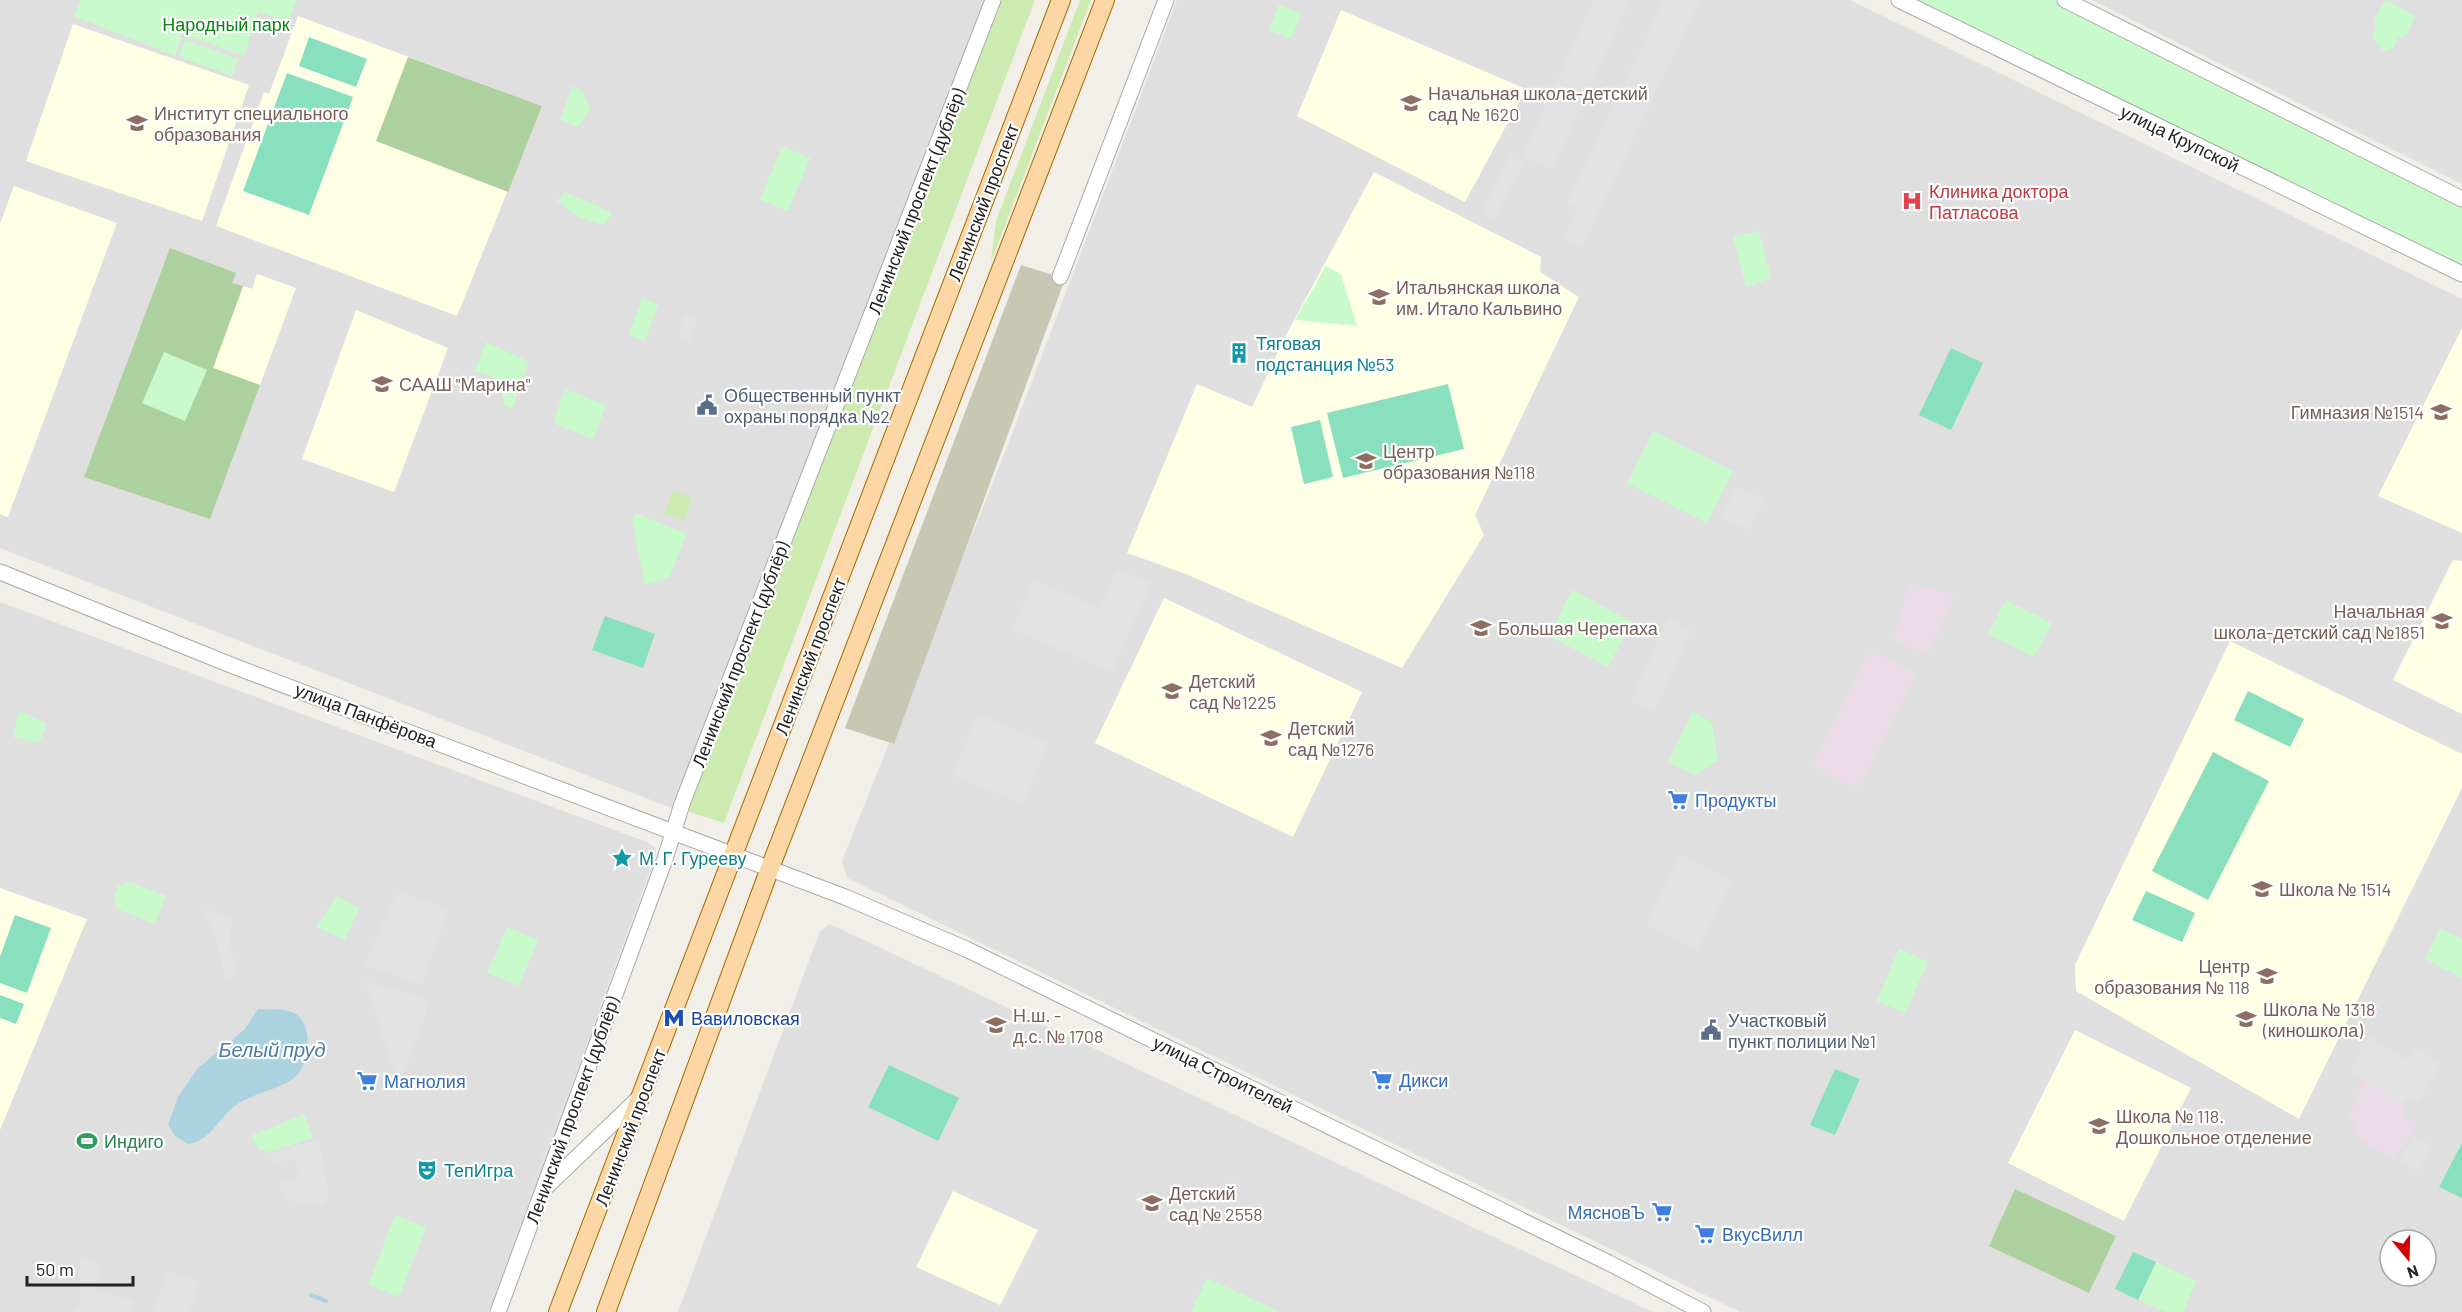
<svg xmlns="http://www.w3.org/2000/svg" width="2462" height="1312" font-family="Barlow,sans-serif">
<rect width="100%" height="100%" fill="#f2efe9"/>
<!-- residential -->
<path fill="#e0dfdf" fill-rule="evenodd" d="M0,0h986l-312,809 -674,-261z
M1177,0h673l612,299v1013h-722l-893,-434 -5,-17 167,-419zM2390,1240h36v36h-36z
M2092,0h370v184z
M0,602l647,240 8,6 1,7 -167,457h-489z
M830,924l823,388h-975l142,-381z"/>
<!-- industrial -->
<path fill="#ebdbe8" d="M1909,583l47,13 -28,58 -34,-14z
M1870,651l46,22 -58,116 -45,-23z
M2364,1080l39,24 2,13 11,8 -22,36 -40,-26 2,-12 -9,-4z"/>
<!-- education -->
<path fill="#ffffe5" d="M1341,10l185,79 -61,113 -168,-86z
M298,16l244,90 -85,210 -241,-90 48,-134 5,2z
M73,24l176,61 -47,136 -176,-60z
M1374,172l167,85 -1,15 39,25 -104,218 9,20 -82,133 -216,-94 -59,-21 70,-169 55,23 33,-70z
M14,186l103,37 -109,294 -8,-3v-290z
M257,274l39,14 -36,97 -47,-17 30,-82 9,3z
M356,310l92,38 -54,144 -92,-33z
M2462,328v205l-84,-37z
M2453,560l9,1v153l-69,-34z
M1164,598l198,94 -69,145 -198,-94z
M2230,641l232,113v34l-163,331 -223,-128 -1,-26z
M0,888l87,31 -87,211z
M2075,1030l116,58 -67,133 -116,-58z
M953,1191l85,39 -38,75 -84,-38z"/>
<!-- construction -->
<path fill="#c7c7b4" d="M1021,265l44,14 -171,465 -49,-16z"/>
<!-- grass -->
<path fill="#cdebb0" d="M998,0h37l-311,823 -37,-12z
M1080,0h11l-100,262 5,-41z
M673,491l19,7 -8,23 -20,-8z"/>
<!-- forest -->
<path fill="#add19e" d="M408,57l134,49 -34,86 -132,-51z
M170,248l66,25 -4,10 11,3 -30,82 47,17 -50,134 -126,-42z
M2015,1189l101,47 -27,57 -100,-47z"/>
<!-- park -->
<path fill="#c8facc" d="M80,0h217l-9,22 -30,-10 -14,44 -62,-22 -7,22 -101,-40z
M1917,0h137l408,204v65z
M2386,0l30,16 -10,20 -8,2 -5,10 -9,4 -11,-14 3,-13 -3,-4z
M1279,5l22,9 -10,25 -22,-9z
M185,40l53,19 -5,17 -54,-19z
M573,86l10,6 7,18 -13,17 -17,-7z
M782,146l28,12 -22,53 -28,-11z
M565,192l47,20 -7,13 -27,-8 -21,-16z
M1759,231l12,47 -25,9 -13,-50z
M1326,266l15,8 16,52 -62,-6z
M642,298l16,6 -13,37 -16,-6z
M486,342l43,20 -17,47 -8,-4c-3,-23 -5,-28 -29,-34z
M164,352l43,18 -22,51 -43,-18z
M565,389l41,16 -13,34 -40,-16z
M1653,431l80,40 -26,52 -80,-40z
M635,513l52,21 -18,44 -24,6 -13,-64z
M1572,590l60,32 -24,45 -59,-31z
M2006,600l46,23 -18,34 -46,-23z
M19,711l28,12 -8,20 -26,-6z
M1693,711l19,12 6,37 -23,15 -27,-13z
M131,882l35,14 -11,28 -38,-15 -3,-11 4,-12z
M337,896l22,12 -14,32 -29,-13z
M507,927l31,13 -19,46 -32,-13z
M2440,928l22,11v39l-37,-19z
M1899,948l29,14 -23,51 -28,-12z
M304,1114l9,24 -44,14 -10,-2 -8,-14z
M395,1215l31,12 -27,70 -31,-12z
M2156,1262l40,19 -13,31h-17l-28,-12z
M1207,1278l73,34h-89z"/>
<!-- pitch -->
<path fill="#88e0be" d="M309,37l58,22 -11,28 -57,-21z
M287,73l66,24 -44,118 -66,-24z
M1951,348l32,15 -32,67 -32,-15z
M1448,384l16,65 -121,29 -16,-65z
M1320,420l13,57 -29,7 -13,-57z
M605,616l50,18 -12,34 -51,-18z
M2248,691l56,28 -14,28 -56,-27z
M2213,752l56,29 -61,119 -56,-29z
M2146,891l49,22 -13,29 -50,-22z
M15,915l36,13 -24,65 -27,-10v-26z
M0,995l24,9 -8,20 -16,-6z
M889,1065l70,33 -21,43 -70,-34z
M1835,1069l25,10 -25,56 -25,-10z
M2462,1143v55l-23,-11z
M2133,1252l23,10 -18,38 -23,-11z"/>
<!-- parking -->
<path fill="#e2e2e2" d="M1594,0h36l-78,170 -30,-13z
M1664,0h36l-118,247 -19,-9 14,-30 -10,-5z
M1510,156l14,7 -30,56 -13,-7z
M685,315l12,4 -7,22 -12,-4z
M1738,486l27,14 -17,30 -28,-14z
M1117,569l34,14 -39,89 -100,-43 22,-49 66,28z
M1668,618l23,13 -37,81 -23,-11z
M978,714l70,29 -25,61 -71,-29z
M1680,855l51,25 -33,70 -52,-25z
M398,892l51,17 -28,76 -57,-21z
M203,907l29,13 -3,22 9,34 -12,3 -9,-37z
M365,981l59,17 3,12 -28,76z
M2368,1036l38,23 8,-12 27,16 -22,38 -10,-5 -6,8 -52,-32z
M565,1094l4,2 -37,100 -4,-1z
M2414,1136l18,10 -15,26 -18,-10z
M318,1139l11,54 -4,13 -40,-6 -6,-16 21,-7 -6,-19 -21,6 -3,-10z
M81,1256l21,11 -8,22 39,12 -3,11h-60l10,-7z
M168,1271l32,11 -11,30h-37z"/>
<!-- water -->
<path fill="#aad3df" d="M258,1009c11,1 27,-1 36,4 20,10 17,53 0,65 -17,12 -40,15 -58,27 -18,13 -25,36 -48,39l-13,-8 -7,-11 10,-28 19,-28 48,-40z"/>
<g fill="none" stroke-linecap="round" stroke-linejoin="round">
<!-- stream -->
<path stroke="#aad3df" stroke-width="4.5" d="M311,1295l15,6"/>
<!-- tertiary casing -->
<g stroke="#a9a9a9" stroke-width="17">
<path id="tertiary" d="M1899,0l563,274
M2065,0l397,199
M1060,277l106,-277
M0,572l236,95 609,230 121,52 643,314 94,49
M545,1188l95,-91
M498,1312l167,-453 17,-55 311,-804"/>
</g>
<!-- primary casing -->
<g stroke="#a06b00" stroke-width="20">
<path id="primary" d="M558,1312l503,-1312
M606,1312l164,-444 335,-868"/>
</g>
<!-- tertiary -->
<use href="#tertiary" stroke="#fff" stroke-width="15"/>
<!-- primary -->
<use href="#primary" stroke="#fcd6a4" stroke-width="18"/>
</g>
<!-- icons -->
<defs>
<g id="school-bare" transform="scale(1.62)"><path d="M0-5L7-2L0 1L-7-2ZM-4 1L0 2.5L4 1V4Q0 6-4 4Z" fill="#8d6e63" stroke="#fff" stroke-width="2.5" paint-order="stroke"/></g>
<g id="university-bare" transform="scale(1.62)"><path d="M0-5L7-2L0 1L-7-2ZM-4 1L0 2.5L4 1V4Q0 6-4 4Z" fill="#8d6e63" stroke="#fff" stroke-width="2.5" paint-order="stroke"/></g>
<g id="hospital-bare" transform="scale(1.62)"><path d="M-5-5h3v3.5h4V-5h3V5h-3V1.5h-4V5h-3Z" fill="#e0444e" stroke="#fff" stroke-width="2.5" paint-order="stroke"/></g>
<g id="building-bare" transform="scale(1.62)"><path d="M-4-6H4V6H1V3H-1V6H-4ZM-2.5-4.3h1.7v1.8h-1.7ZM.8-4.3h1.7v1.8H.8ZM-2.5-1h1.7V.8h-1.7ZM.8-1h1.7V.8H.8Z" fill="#0f9aa8" stroke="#fff" stroke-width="2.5" paint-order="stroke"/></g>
<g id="civic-bare" transform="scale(1.62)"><path d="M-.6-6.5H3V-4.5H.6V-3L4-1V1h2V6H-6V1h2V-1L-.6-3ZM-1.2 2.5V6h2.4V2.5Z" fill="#5c6f8a" stroke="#fff" stroke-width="2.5" paint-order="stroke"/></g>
<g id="supermarket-bare" transform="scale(1.62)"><path d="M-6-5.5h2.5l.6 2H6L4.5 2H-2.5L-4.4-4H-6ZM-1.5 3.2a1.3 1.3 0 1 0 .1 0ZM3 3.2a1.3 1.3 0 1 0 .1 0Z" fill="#3f7fe0" stroke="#fff" stroke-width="2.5" paint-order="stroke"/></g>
<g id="sight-bare" transform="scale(1.62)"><path d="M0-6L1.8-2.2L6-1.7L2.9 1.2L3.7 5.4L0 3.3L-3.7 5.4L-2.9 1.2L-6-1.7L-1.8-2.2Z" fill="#0f9aa8" stroke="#fff" stroke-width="2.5" paint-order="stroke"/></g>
<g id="metro-bare" transform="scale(1.62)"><path d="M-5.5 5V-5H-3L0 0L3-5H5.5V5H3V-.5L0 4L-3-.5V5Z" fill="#1a4fb4" stroke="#fff" stroke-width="2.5" paint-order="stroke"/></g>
<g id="stadium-bare" transform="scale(1.62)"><path d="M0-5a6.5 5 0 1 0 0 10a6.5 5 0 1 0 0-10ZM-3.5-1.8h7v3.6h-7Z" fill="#2e9e5b" stroke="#fff" stroke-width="2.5" paint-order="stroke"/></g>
<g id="theatre-bare" transform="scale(1.62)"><path d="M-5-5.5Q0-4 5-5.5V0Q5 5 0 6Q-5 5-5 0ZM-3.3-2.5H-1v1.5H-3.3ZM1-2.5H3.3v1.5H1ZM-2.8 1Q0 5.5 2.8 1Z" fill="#0f9aa8" stroke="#fff" stroke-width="2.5" paint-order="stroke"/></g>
</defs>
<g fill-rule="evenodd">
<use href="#school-bare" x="1411" y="103"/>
<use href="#university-bare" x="137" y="123"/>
<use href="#hospital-bare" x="1912" y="201"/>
<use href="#school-bare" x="1379" y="297"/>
<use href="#building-bare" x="1239" y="353"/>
<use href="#school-bare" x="382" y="384"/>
<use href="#civic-bare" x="707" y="405"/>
<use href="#school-bare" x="2441" y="412"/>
<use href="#school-bare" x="1366" y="461"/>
<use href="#school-bare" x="2442" y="621"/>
<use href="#school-bare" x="1481" y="628"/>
<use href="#school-bare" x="1172" y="691"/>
<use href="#school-bare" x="1271" y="738"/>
<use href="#supermarket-bare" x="1678" y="800"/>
<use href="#sight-bare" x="622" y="858"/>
<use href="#school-bare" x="2262" y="889"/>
<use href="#school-bare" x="2267" y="976"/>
<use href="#metro-bare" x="674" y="1018"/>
<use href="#school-bare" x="2246" y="1019"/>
<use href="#school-bare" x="996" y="1025"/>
<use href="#civic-bare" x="1711" y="1030"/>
<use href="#supermarket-bare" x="1382" y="1080"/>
<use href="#supermarket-bare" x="367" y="1081"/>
<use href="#school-bare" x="2099" y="1126"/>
<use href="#stadium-bare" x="87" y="1141"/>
<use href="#theatre-bare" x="427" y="1170"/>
<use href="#school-bare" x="1152" y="1203"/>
<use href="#supermarket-bare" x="1662" y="1212"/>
<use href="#supermarket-bare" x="1705" y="1234"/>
</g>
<g text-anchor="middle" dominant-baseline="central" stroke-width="4.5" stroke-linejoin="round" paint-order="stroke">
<!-- park labels -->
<g font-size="18" fill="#0c8416" stroke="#fff">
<text x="226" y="24">Народный парк</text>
</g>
<!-- education labels -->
<g font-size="18" fill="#785e54" stroke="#fff" text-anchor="start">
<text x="1428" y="93">Начальная школа-детский<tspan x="1428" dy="21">сад № 1620</tspan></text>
<text x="154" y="113">Институт специального<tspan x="154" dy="21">образования</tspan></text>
<text x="1396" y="287">Итальянская школа<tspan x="1396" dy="21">им. Итало Кальвино</tspan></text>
<text x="399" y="384">СААШ "Марина"</text>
<text x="2424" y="412" text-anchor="end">Гимназия №1514</text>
<text x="1383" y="451">Центр<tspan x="1383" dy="21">образования №118</tspan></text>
<text x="2425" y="611" text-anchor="end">Начальная<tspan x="2425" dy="21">школа-детский сад №1851</tspan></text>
<text x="1498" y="628">Большая Черепаха</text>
<text x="1189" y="681">Детский<tspan x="1189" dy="21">сад №1225</tspan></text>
<text x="1288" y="728">Детский<tspan x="1288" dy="21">сад №1276</tspan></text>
<text x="2279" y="889">Школа № 1514</text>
<text x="2250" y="966" text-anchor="end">Центр<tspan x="2250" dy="21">образования № 118</tspan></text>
<text x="2263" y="1009">Школа № 1318<tspan x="2263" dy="21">(киношкола)</tspan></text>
<text x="1013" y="1015">Н.ш. -<tspan x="1013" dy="21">д.с. № 1708</tspan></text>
<text x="2116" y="1116">Школа № 118.<tspan x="2116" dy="21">Дошкольное отделение</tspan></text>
<text x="1169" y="1193">Детский<tspan x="1169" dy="21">сад № 2558</tspan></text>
</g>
<!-- street labels -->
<g font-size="18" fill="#222" stroke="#fff">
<text transform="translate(2180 138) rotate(26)">улица Крупской</text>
<text transform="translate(916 201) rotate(-69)">Ленинский проспект (дублёр)</text>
<text transform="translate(983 202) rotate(-69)">Ленинский проспект</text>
<text transform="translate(740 654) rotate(-69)">Ленинский проспект (дублёр)</text>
<text transform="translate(810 656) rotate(-69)">Ленинский проспект</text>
<text transform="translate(366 715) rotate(21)">улица Панфёрова</text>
<text transform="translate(1223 1074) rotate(26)">улица Строителей</text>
<text transform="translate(572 1110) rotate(-70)">Ленинский проспект (дублёр)</text>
<text transform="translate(630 1127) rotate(-69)">Ленинский проспект</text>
</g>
<!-- health labels -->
<g font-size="18" fill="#be3a42" stroke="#fff" text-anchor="start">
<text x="1929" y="191">Клиника доктора<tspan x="1929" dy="21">Патласова</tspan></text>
</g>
<!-- culture labels -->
<g font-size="18" fill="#0d838f" stroke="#fff" text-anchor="start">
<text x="1256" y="343">Тяговая<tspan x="1256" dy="21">подстанция №53</tspan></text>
<text x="639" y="858">М. Г. Гурееву</text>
<text x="444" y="1170">ТепИгра</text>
</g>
<!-- service labels -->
<g font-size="18" fill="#4e5e75" stroke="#fff" text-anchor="start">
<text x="724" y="395">Общественный пункт<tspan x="724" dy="21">охраны порядка №2</tspan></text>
<text x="1728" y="1020">Участковый<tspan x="1728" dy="21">пункт полиции №1</tspan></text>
</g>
<!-- shop labels -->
<g font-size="18" fill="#366cbe" stroke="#fff" text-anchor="start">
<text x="1695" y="800">Продукты</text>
<text x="1399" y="1080">Дикси</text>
<text x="384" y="1081">Магнолия</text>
<text x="1645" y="1212" text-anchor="end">МясновЪ</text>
<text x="1722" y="1234">ВкусВилл</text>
</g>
<!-- transit labels -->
<g font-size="18" fill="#164399" stroke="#fff" text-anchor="start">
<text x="691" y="1018">Вавиловская</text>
</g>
<!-- leisure labels -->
<g font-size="18" fill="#27864d" stroke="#fff" text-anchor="start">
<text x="104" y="1141">Индиго</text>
</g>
<!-- water labels -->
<g font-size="20" font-style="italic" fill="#4a7aab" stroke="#fff">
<text x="272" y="1049">Белый пруд</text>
</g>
</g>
<!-- north arrow -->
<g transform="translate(2408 1258) rotate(161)"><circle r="28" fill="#ffffff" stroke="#a7a7a7" stroke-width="1.5"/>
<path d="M0-4.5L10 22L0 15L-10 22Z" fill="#d40000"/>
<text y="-9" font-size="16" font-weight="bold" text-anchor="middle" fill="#222222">N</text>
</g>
<!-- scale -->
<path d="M27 1276v9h106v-9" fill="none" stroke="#222222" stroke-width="3"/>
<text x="36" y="1276" font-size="18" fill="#222222" stroke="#ffffff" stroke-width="4.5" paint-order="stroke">50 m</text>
</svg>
